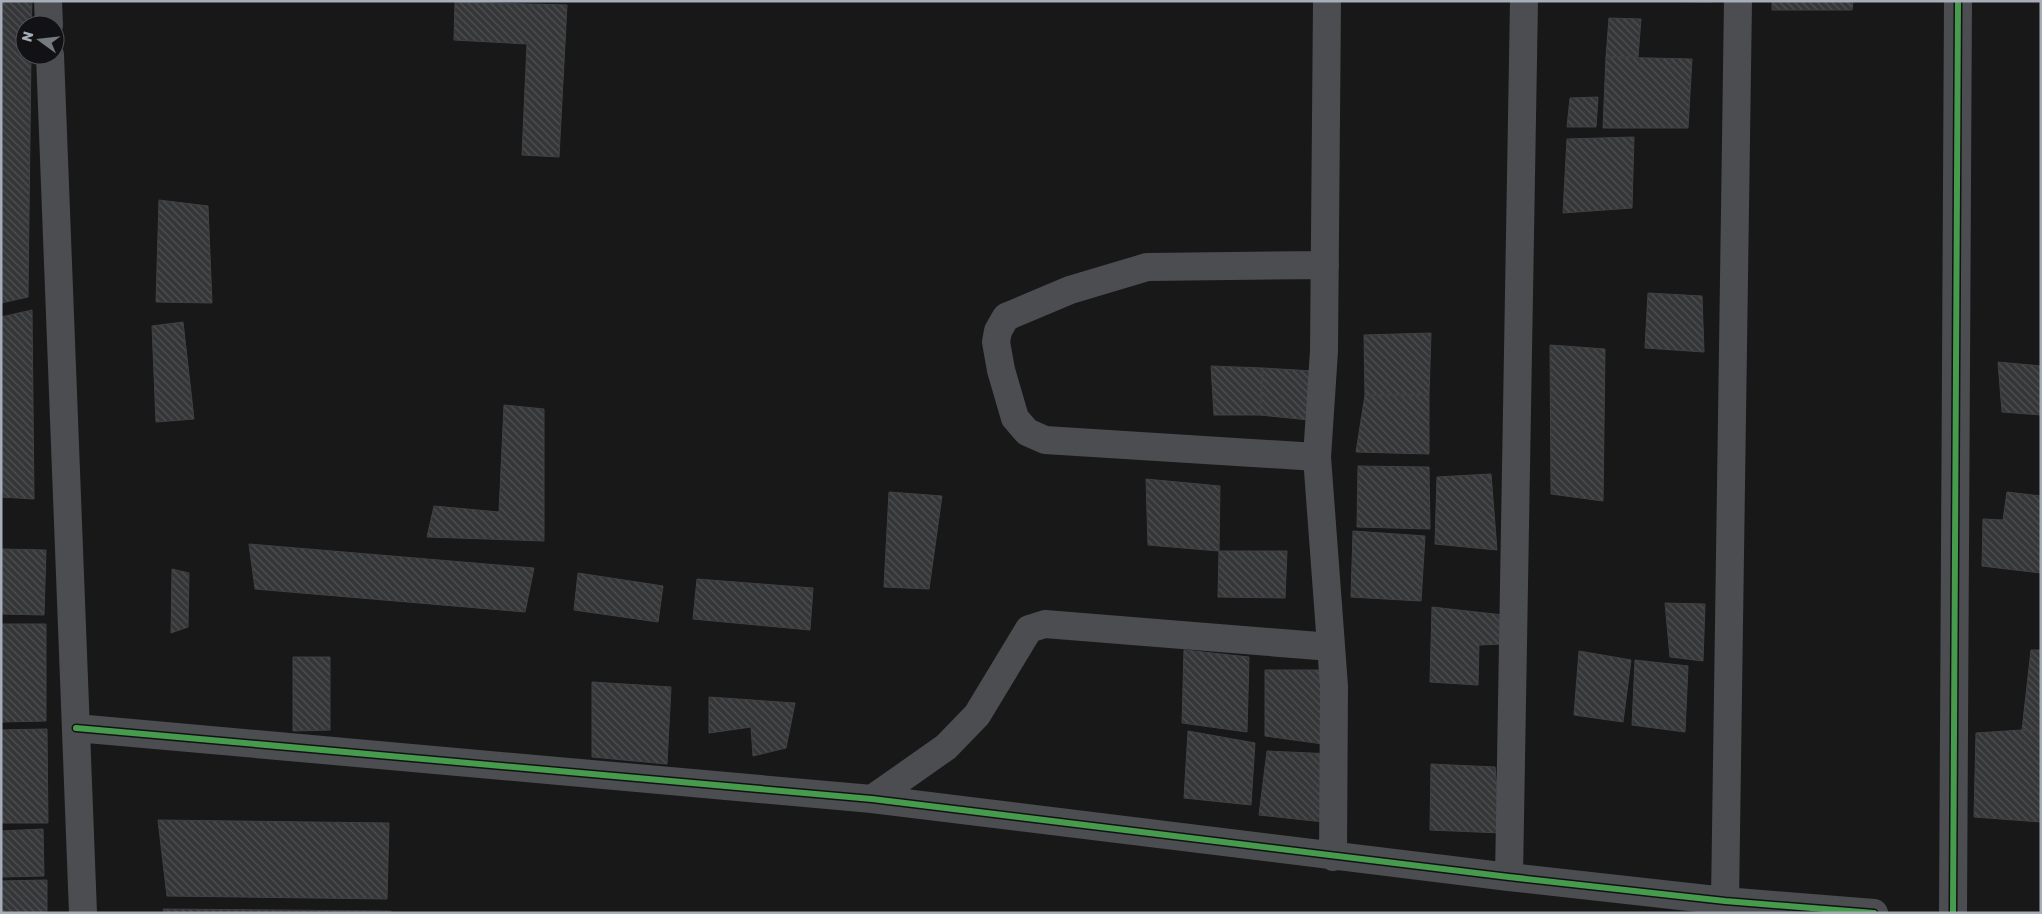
<svg xmlns="http://www.w3.org/2000/svg" width="2042" height="914" font-family="Rubik,sans-serif">
<defs>
<pattern id="building-back-hatch" width="6" height="6" patternUnits="userSpaceOnUse" patternTransform="scale(1.25)"><rect width="6" height="6" fill="#353637"/><path d="M-1 5l2 2M0 0l6 6M5-1l2 2" fill="none" stroke="#4f5152"/></pattern>
</defs>
<rect width="100%" height="100%" fill="#181818"/>
<!-- building -->
<path fill="url(#building-back-hatch)" stroke="#404144" d="M1,1h31l-1,24h-6v30h6l-3,242 -27,6z
M1646,1h65v1z
M1772,1h81l-1,9h-80z
M455,2l112,3 -8,152 -37,-2 5,-111 -73,-4z
M1609,18l32,1 -3,38h-32z
M1606,57l86,2 -4,69h-85z
M1598,97l-2,30h-29l3,-29z
M1634,137l-2,71 -69,5 4,-74z
M159,200l49,6 4,97 -56,-1z
M1648,293l54,3 2,56 -59,-4z
M32,310l2,189 -33,-2v-180z
M183,322l11,97 -38,3 -4,-96z
M1431,333l-2,62h-64l-1,-60z
M1550,345l55,4 -2,152 -52,-7z
M1998,362l43,4v49l-39,-3z
M1211,366l52,2 -3,47h-46z
M1263,368l50,3 -4,49 -49,-5z
M1365,395h64v59l-73,-2z
M504,405l40,4v132l-117,-4 7,-31 65,6z
M1358,466l71,1 1,62 -73,-2z
M1491,474l6,76 -62,-6 2,-67z
M1146,479l74,7 -1,65 -71,-6z
M889,492l53,4 -13,93 -45,-2z
M2007,492l34,4v77l-59,-7 1,-47 20,1z
M1353,531l72,5 -4,65 -70,-4z
M249,544l285,24 -9,44 -270,-23z
M1,549l45,1 -2,65 -43,-1z
M1219,551h68l-2,47 -67,-1z
M172,569l17,4 -1,54 -17,6z
M578,573l85,13 -5,36 -84,-12z
M697,579l116,9 -3,42 -117,-11z
M1665,603l40,1 -2,57 -33,-4z
M1432,607l71,8 -1,29 -23,1 -1,40 -48,-3z
M1,624h45v97l-45,1z
M1184,650l65,7 -2,75 -65,-9z
M2031,650h10v82l-19,-2z
M1579,651l52,9 -8,62 -49,-7z
M293,657h37v73l-37,1z
M1635,660l53,6 -3,66 -53,-7z
M1265,670h55l3,74 -58,-8z
M592,682l79,5 -4,77 -75,-7z
M709,697l86,6 -9,45 -33,8 -2,-29 -42,6z
M47,729l1,94h-47v-93z
M2022,730h19v92l-67,-5 2,-84z
M1188,731l67,12 -4,62 -67,-7z
M1267,751l66,3v69l-74,-8z
M1431,764l64,3 6,66 -71,-3z
M158,820l231,3 -2,76 -220,-3z
M43,829l1,47 -43,1v-46z
M47,880v33h-46v-32z
M163,909l228,2v2h-227z"/>
<g fill="none" stroke-linecap="round" stroke-linejoin="round">
<!-- minor -->
<path stroke="#4b4d51" stroke-width="28" d="M48,1l1,24
M1327,1l-3,350 -7,106 17,229 -1,171
M50,55l33,858
M1317,457l-272,-17 -18,-8 -12,-14 -14,-48 -5,-28 2,-11 8,-14 64,-27 77,-23 178,-2
M76,728l796,71 637,78 216,24 149,12
M872,799l74,-52 31,-32 52,-86 16,-5 286,23
M1509,877l15,-876
M1725,901l13,-900
M1953,913l5,-912"/>
<!-- cycleway casing -->
<g stroke="#121214" stroke-width="9">
<path id="cycleway" d="M76,728l796,71 637,78 216,24 149,12
M1953,913l5,-912"/>
</g>
<!-- cycleway -->
<use href="#cycleway" stroke="#469c4c" stroke-width="6"/>
</g>
<!-- border -->
<rect width="2042" height="914" fill="none" stroke="#a7aeba" stroke-width="5"/>
<!-- north arrow -->
<g transform="translate(40 40) rotate(285)"><circle r="24" fill="#121214" stroke="#4e5056"/>
<path d="M0-4L9 19L0 12L-9 19Z" fill="#757a81"/>
<text y="-8" font-size="14" font-weight="bold" text-anchor="middle" fill="#a7aeba">N</text>
</g>
</svg>
